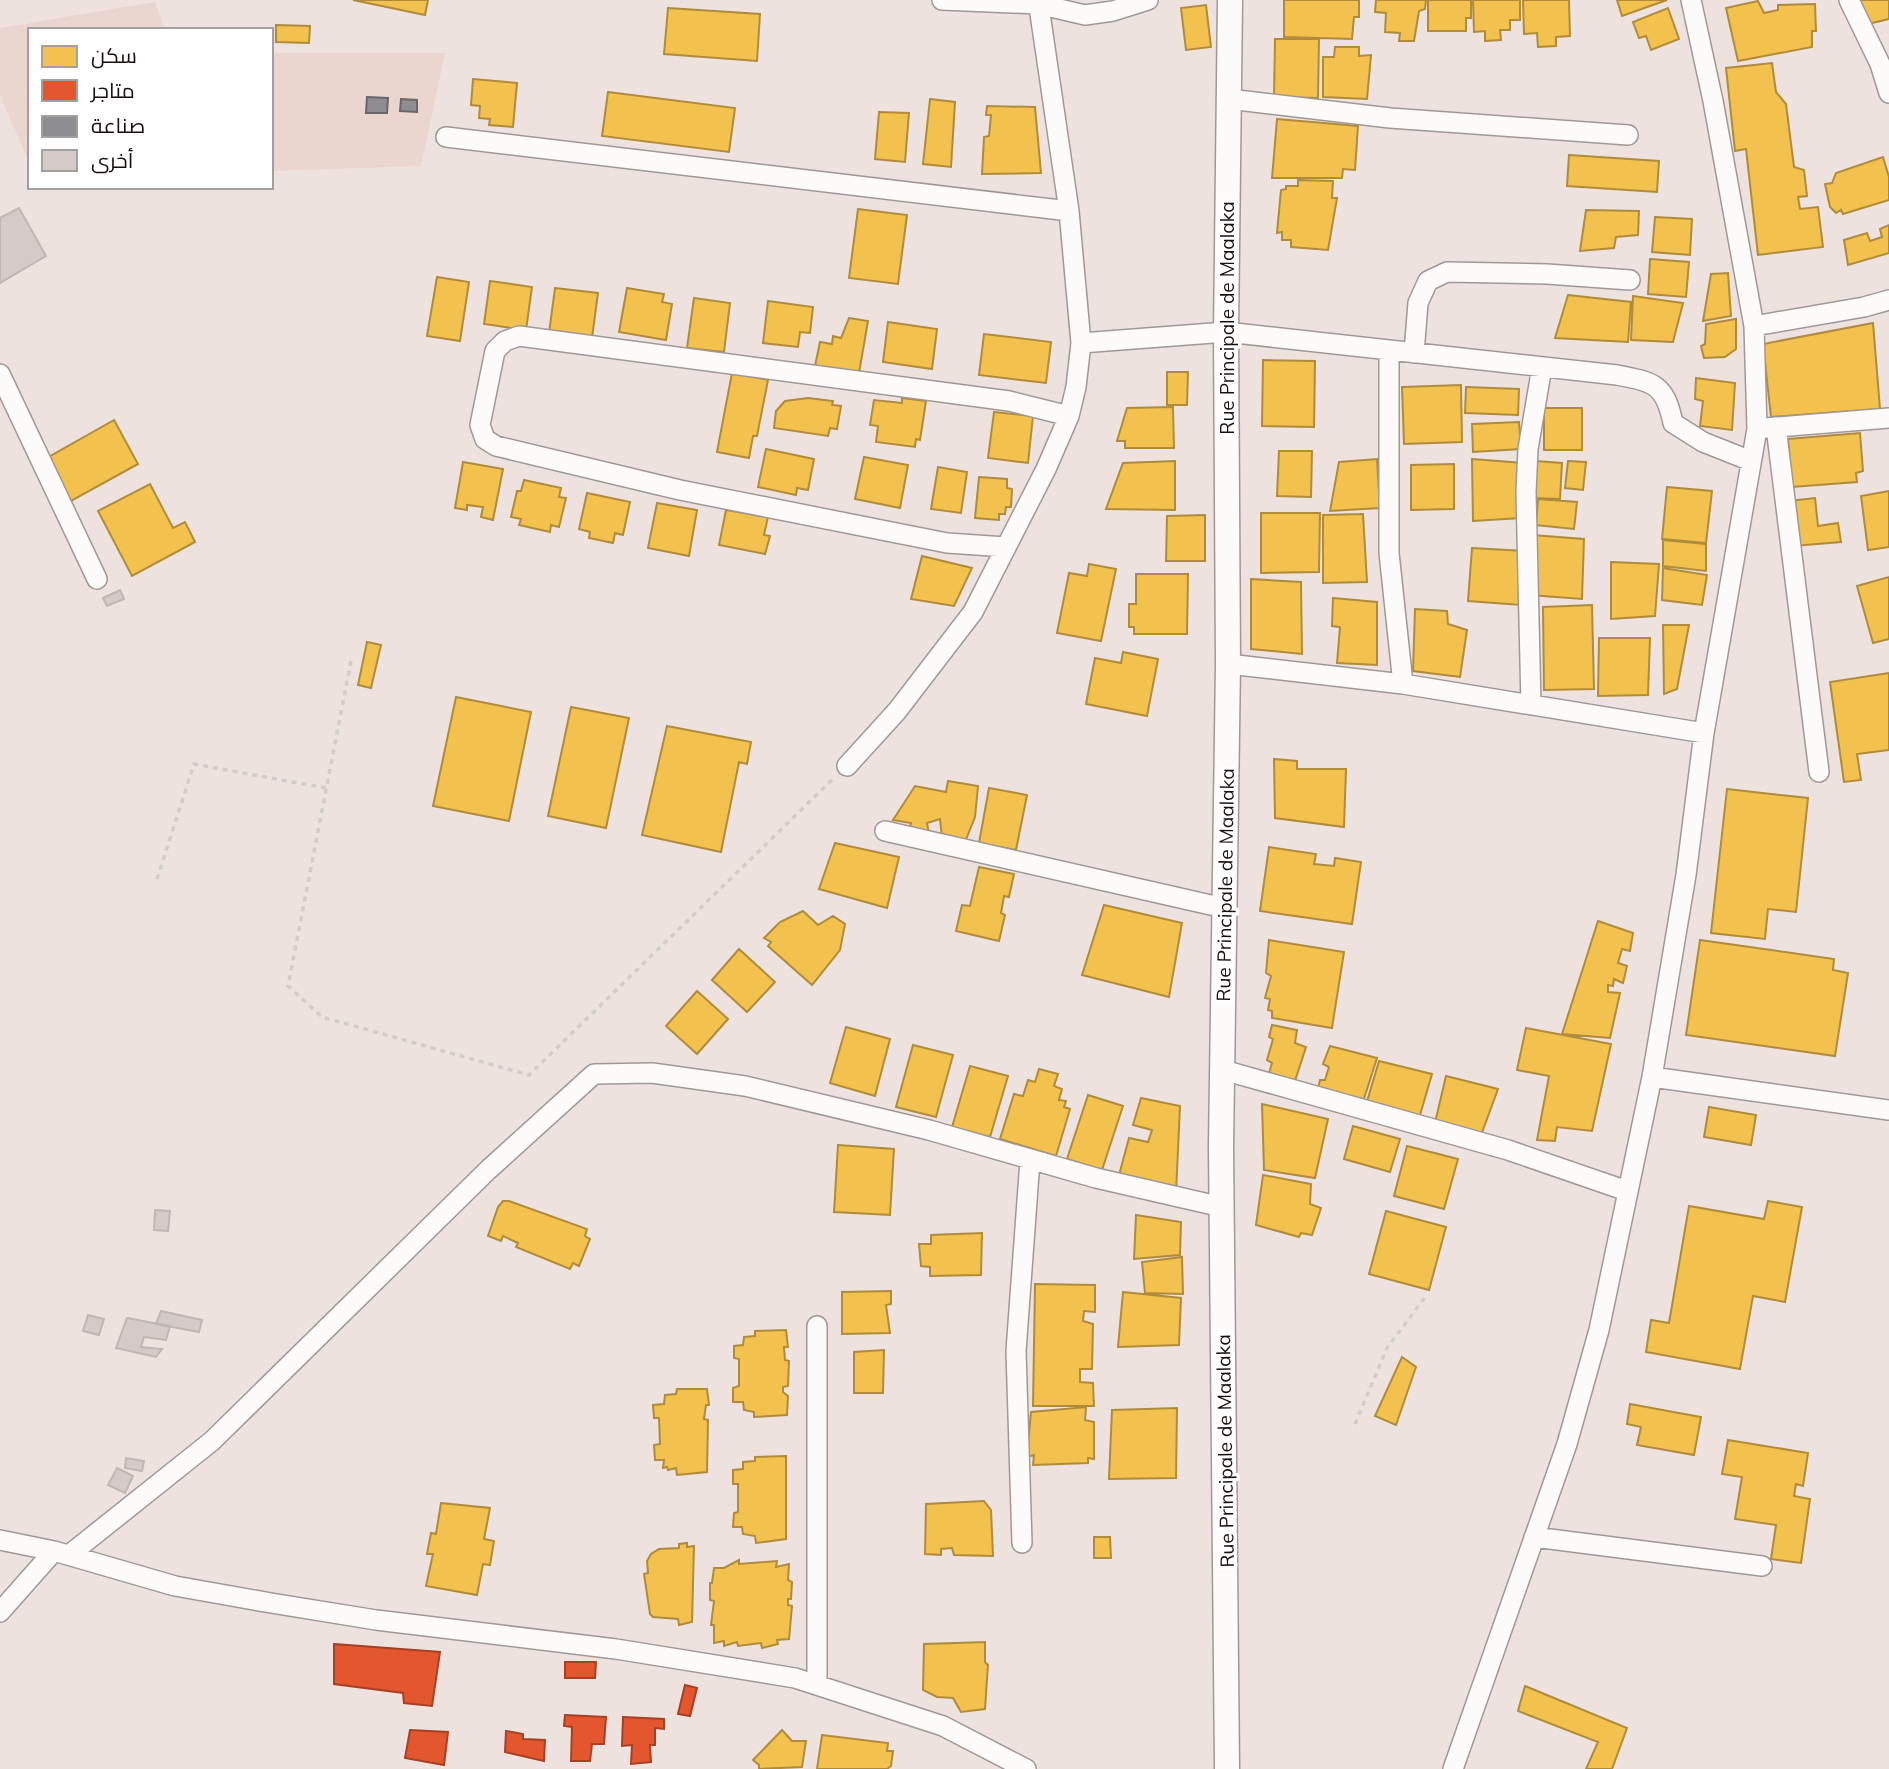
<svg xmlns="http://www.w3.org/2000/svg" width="1889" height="1769" font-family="Mulish,Cairo,sans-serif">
<rect width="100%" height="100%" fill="#ede2de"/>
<!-- built -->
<path fill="#ead5cf" d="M155,2l10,28h-135v134l-30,-68v-68z
M271,53h174l-24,113 -150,5z"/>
<!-- homes -->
<path fill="#f2c14e" stroke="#b08c3a" stroke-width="2" d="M353,0h75l-3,15z
M1284,0h75v17h-5l-2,22 -68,-2z
M1376,0h50l-1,9 -6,2 -5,30h-15l1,-8 -15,-1 1,-19 -11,-1z
M1428,0h43v18h-5v13h-38z
M1473,0h47v20h-10v10h-10l1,10 -16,1v-10l-11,1z
M1523,0h46l1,36 -14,1v9l-18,1 -1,-14 -13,1z
M1617,0h50l-45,16z
M1857,0h32v19l-21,5z
M1758,1l6,12 14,-3v-5l37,-1 1,27h-4v16l-74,14 -12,-53z
M1206,5l5,42 -25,3 -5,-42z
M668,8l92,6 -3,47 -93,-7z
M1668,8l11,31 -28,11 -5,-14 -7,2 -6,-16z
M276,25l34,1 -1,17 -33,-1z
M1275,39h44l-1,59 -44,-1z
M1335,47h24v9l12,-1 -4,44 -44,-2v-40h11z
M1772,63l4,29 10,12 8,63 10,3 3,26 -9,1 2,12 18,-2 5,40 -65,8 -12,-106 -11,2 -9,-83z
M473,79l44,4 -4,44 -24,-2 1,-6 -11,-1 1,-12 -9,-1z
M608,92l127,16 -6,44 -127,-16z
M930,99l25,3 -4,65 -28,-3z
M987,106l48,1 6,66 -59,1 2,-37 5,-1 2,-21h-5z
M879,112l30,1 -4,49 -30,-3z
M1277,119l81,7 -3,44 -12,-1 -1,9h-70z
M1569,155l90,6 -2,31 -90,-6z
M1883,157l6,20v23l-46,14 -2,-4 -5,3 -6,-6 -5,-23 7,-1 4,-10z
M1298,180l35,1 -1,17h5l-9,52 -37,-3v-7h-9v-8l-5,1 4,-43 5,-1v-3h12z
M858,209l49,6 -9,69 -49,-6z
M1586,210l53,1 -1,24 -22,2 -2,11 -34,3z
M1655,217l37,2 -2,36 -38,-3z
M1889,225v28l-41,12 -4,-25 23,-7 3,8 12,-4 -2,-8z
M1650,259l39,3 -3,35 -38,-3z
M1728,273l3,43 -28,5 8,-47z
M437,277l32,5 -9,59 -33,-5z
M490,281l42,6 -6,43 -42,-6z
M555,288l43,5 -6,45 -43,-5z
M627,288l37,6 -2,8 10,2 -6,36 -47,-8z
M1568,295l63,7 -3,40 -73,-4z
M1633,296l50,7 -10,39 -42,-2z
M694,298l36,5 -6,49 -37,-4z
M768,301l45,6 -3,26 -10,-1 -2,15 -35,-4z
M849,318l19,3 -9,52 -44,-7 5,-24 12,2 1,-8 8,2z
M1736,319v30l-11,8 -21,1 -3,-12 4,-2 1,-20z
M888,322l49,7 -5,40 -49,-7z
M1873,323l7,86 -109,8 -8,-73z
M984,334l67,8 -5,41 -67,-8z
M1263,360l52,1 -1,66 -52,-1z
M1167,372h21l-1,33h-20z
M732,373l36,7 -11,56h-4l-4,22 -32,-6z
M1696,378l39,5 -3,47 -32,-4 3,-25 -8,-2z
M1461,385l1,57 -58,2 -2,-57z
M1466,387l53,2 -1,26 -53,-2z
M808,398l25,3 -1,4 9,1 -4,23 -7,-1 -2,8 -54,-8 2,-17 9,-10z
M902,398l24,3 -6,39 -4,-1 -1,8 -39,-5 2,-16 -8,-1 4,-25 28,3z
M1173,407l1,41h-49v-7h-8l10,-33z
M1544,408h38v42h-38z
M994,412l39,4 -5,47 -40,-5z
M114,420l24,44 -67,37 -24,-43z
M1519,422l2,27 -48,3 -1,-28z
M1860,433l3,38 -7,2 1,9 -65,5 -4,-48z
M766,449l48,10 -6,31 -11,-2 -1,7 -38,-8z
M1279,451h33l-1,46 -34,-1z
M864,457l44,8 -8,43 -45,-9z
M1377,459l3,49 -50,3 9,-49z
M1472,459l51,4 -2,55 -48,3z
M1175,461v49l-69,-1 17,-46z
M1535,461l27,2 -2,36 -27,-1z
M1568,461l18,1 -3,28 -18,-2z
M463,462l40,7 -10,51 -12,-3 2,-10 -16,-2v5l-12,-2z
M1454,464v45l-43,1v-45z
M938,467l29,5 -6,41 -30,-4z
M979,477l28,2v9l5,1 -1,18h-5l-1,7h-6v6l-24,-2z
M524,480l37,8 -2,9 7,1 -7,29 -8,-2 -1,7 -31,-7 2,-6 -10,-2 6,-26h4z
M150,484l23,44 12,-6 10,20 -63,34 -34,-65z
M1667,487l45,4 -6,52 -44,-4z
M1889,491v56l-21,3 -7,-54z
M587,493l43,9 -7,33 -8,-2 -2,10 -24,-5 1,-6 -11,-3z
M1815,498l3,28 20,-3 3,19 -47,4 -5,-45z
M1538,499l39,3 -3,27 -38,-4z
M657,503l40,7 -8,46 -41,-8z
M726,510l42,7 -4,18 6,1 -5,18 -46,-9z
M1261,513h59l-1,59 -58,1z
M1363,514l4,68 -44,1v-68z
M1205,515v46h-39l1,-45z
M1532,535l52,4 -2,60 -52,-4z
M1663,540l43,4v27l-43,-5z
M1472,548l53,3 -4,54 -53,-4z
M922,556l50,12 -18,38 -43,-7z
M1611,562l48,2 -4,52 -44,3z
M1089,564l27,5 -15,72 -44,-8 12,-60 18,3z
M1663,568l44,7 -5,30 -40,-5z
M1136,574h52l-1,60h-53v-7h-5v-23h7z
M1889,577v62l-16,4 -16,-57z
M1251,579l50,3 1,72 -51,-5z
M1333,598l44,4v63l-40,-2 3,-36 -8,-1z
M1592,605l2,84 -50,1 -1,-83z
M1415,609l32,2 1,13 19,6 -7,47 -47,-6z
M1663,625h26l-12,64 -13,5z
M1599,638h51l-2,57 -50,1z
M367,642l14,3 -10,43 -13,-3z
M1123,652l35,7 -11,57 -61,-12 9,-46 26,5z
M1889,673v77l-32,4 4,26 -17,2 -14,-100z
M456,697l75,15 -22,109 -76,-15z
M571,707l58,11 -23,110 -58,-12z
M667,726l84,16 -4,22 -8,-2 -18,90 -79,-17z
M1274,759l23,2v8h49l-2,58 -69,-9z
M948,781l30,5 -3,31 -10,25 -23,-4 -2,-19 -13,4 2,10 -21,-1 3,-9 -18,-3 22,-34 31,6z
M989,788l38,7 -11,55 -37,-7z
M1727,789l81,9 -12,114 -28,-3 -3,30 -54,-6z
M835,843l64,14 -12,51 -68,-19z
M1269,847l47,7 -2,10 20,2 1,-8 26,4 -9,62 -92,-13z
M979,867l35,7 -5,23 -5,-1 -3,17 4,2 -6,26 -43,-10 6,-26 8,1z
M1104,905l78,18 -13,74 -87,-22z
M803,911l15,14 15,-9 12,8 -5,26 -28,35 -44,-39 3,-4 -7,-4 16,-16z
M1598,921l35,12 -3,18 -8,-2 -4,14 9,3 -4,17 -9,-4 -1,7 -5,-1v7l12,1 -10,45 -48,-4z
M1269,940l75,12 -12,76 -60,-10v-7l-4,-1 2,-11 -5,-1 6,-22 -5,-3z
M1700,940l134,19 -1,11 15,3 -13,83 -149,-21z
M739,949l36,33 -28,30 -35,-32z
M697,991l31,28 -31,35 -31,-28z
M1272,1025l25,5 -2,13 11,4 -13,40 -26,-7 5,-17 -5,-3 6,-21 -4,-2z
M846,1027l44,12 -15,57 -45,-13z
M1526,1028l85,16 -19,87 -35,-4 -2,14 -18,-1 12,-64 -32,-6z
M913,1045l40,10 -17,62 -40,-10z
M1330,1046l47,12 -15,47 -45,-12 3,-13h5l4,-13 -6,-3z
M1379,1061l53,13 -14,48 -53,-14z
M970,1066l38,10 -18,61 -38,-10z
M1039,1069l19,5 -4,12 8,3 -3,11 7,1 -2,6 6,2 -14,47 -56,-17 14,-45 9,2 5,-16 7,2z
M1446,1076l52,13 -18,49 -46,-11z
M1088,1095l35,11 -21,64 -35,-11z
M1141,1098l39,8 -4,87 -58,-14 11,-41 19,4 4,-12 -19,-5z
M1262,1104l66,15 -13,59 -51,-8z
M1709,1107l47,8 -5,30 -47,-8z
M1353,1126l47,13 -10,33 -46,-13z
M838,1145l56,4 -4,66 -56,-3z
M1407,1146l51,13 -14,50 -50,-13z
M1263,1175l48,9 -1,20 11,4 -9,27 -11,-2 -2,4 -43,-12z
M503,1201h6l78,28 -2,7 5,3 -11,27 -6,-3 -3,6 -54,-22 2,-4 -15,-7 -2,5 -13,-5 10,-29z
M1768,1201l34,6 -17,95 -32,-6 -13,73 -94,-17 5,-32 18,3 20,-117 75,13z
M1386,1211l60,16 -17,63 -60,-16z
M1136,1215l45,7 -1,33 -46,4z
M982,1233l-1,42 -51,1v-9l-9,-1 -2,-22h12v-9z
M1182,1257l1,37 -38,-1 -3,-31z
M1035,1284l60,1v27l-11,-1 -1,10 10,3 -1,45h-12v13l13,1 1,23h-61z
M891,1291v13l-5,1 4,28 -48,1v-42z
M1123,1292l58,6 -2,47 -61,2z
M786,1330l2,17h-4l1,13 4,1 -1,25 -5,1v5l5,4 -1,19 -33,2v-5l-10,-2 -1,-8h-10v-14l6,-2v-27l-5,-1v-12l9,-1 1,-8 11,-1v-5z
M884,1350l-1,43h-29v-41z
M1402,1357l14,10 -20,58 -21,-9z
M677,1389h30l2,16h-3l-2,14 4,1 -1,52 -30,3 -1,-7 -8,2 -1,-3 -4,1 1,-8h-9l-1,-15 6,-1 -1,-26h-5l-1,-13 11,-1 1,-9 11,-1z
M1630,1404l71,13 -7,38 -57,-10 4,-18 -14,-3z
M1086,1407l-1,13 9,2v37l-6,-1v5l-55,2 1,-10 -7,2 4,-45z
M1177,1408l-1,70 -67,1 3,-69z
M1728,1440l80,13 -5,33 -7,-2 -2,12 16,3 -9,64 -30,-4 5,-34 -41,-6 7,-42 -20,-3z
M786,1456v83l-30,4 -1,-7 -12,-2 -1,-7h-9l1,-14 4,-1v-28h-5v-14l10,-1v-7l12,-1v-4z
M984,1501l7,9 2,46 -39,-1 -2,-7 -11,1v6l-16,-1 1,-50z
M441,1503l49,5 -6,31 10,2 -4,24 -7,-1 -6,31 -51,-9 7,-32h-6l4,-21 5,1z
M1094,1537h16l1,21h-17z
M687,1543v4l7,-1 -2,76 -13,3 -1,-6 -25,-2 -3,-3 -6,-40 4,-1 -1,-12 4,-7 8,-5 20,-1v-4z
M739,1560v4l38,-3 -1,6 13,-3 -1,16 4,2 -1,17h-3v6l4,1 -3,33 -12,1 1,4 -16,4 -1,-5 -23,3 -1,-4 -13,4v-5l-10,2v-18h-3l3,-24 -4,-1v-17h2l2,-15h10z
M985,1642v20l3,3 -3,44 -24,3 -8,-14 -16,-1 -14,-7 1,-46z
M1525,1686l102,42 -15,41h-26l12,-27 -80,-31z
M782,1730l10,11h14l-4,26 -43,2v-4l-6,-5z
M822,1735l66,8 -1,8h6l-2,15 -4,3h-70z"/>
<!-- shops -->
<path fill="#e4572e" stroke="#a64124" stroke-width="2" d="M334,1644l106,8 -8,54 -28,-3 -1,-10 -69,-9z
M565,1662h31l-1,16h-30z
M685,1685l12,3 -7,28 -12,-2z
M565,1715l41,2 -2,27h-12l-2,17h-19l1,-34 -8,-1z
M623,1717l41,2v10l-9,-1v17h-5l1,17 -20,2 1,-19 -10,1z
M410,1730l38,2 -4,33 -39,-7z
M506,1731l17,3v5l22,1 -1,21 -39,-9z"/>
<!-- industry -->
<path fill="#8d8d92" stroke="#69676a" stroke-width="2" d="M367,97l21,1 -1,15h-21z
M401,99l16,1v12l-17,-1z"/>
<!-- building -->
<path fill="#d4cbc8" stroke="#bfb7b4" stroke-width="2" d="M19,208l27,48 -46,27v-65z
M120,590l4,9 -17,7 -4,-8z
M155,1210l15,1 -2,20 -14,-1z
M161,1311l41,9 -3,12 -43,-8z
M88,1315l16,4 -5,16 -16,-4z
M127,1318l43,8 -4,14 -22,-3 -3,10 21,2 -6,8 -40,-9z
M126,1458l18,3 -2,10 -17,-3z
M117,1468l16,8 -8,17 -17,-8z"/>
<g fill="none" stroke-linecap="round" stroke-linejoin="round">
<!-- minor casing -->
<g stroke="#a19895" stroke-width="22">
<path id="minor" d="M942,0l96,4 47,11 28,-4 35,-11
M1849,0l31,64 9,29
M1229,99l161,19 238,17
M446,137l623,74
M1754,326l110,-19 25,-7
M1081,343l145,-11 391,43c37,7 48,9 56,48l30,19 48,19
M1389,350v203l14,131
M1414,353l4,-50 10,-22 19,-9 100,2 83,6
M0,374l97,205
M1776,427l43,345
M1765,428l124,-10
M1006,547l-59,-4 -267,-53 -184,-44 -11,-7 -5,-14 15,-74 10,-10 14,-5 490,65 60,15
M1228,664l175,20 301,49
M1531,705l-5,-213 2,-43 14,-82
M847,766l50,-55 76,-99 73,-143 23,-53 7,-29 5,-44 -12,-132 -31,-211
M885,831l339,77
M1223,1070l285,80 119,41
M1652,1077l237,33
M817,1326v358
M1534,1537l228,29
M0,1540l54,11 121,35 96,17 105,17 240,29 179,29 148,48 83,43
M1022,1543l-6,-192 14,-191
M69,1555l143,-114 276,-271 106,-96 58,-1 93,13 184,44 167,48 126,29
M0,1612l54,-61
M1453,1769l114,-325 32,-114 53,-253 34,-202 18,-142 53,-304 -3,-103 -41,-225 -22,-101"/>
</g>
<!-- major casing -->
<g stroke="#a19895" stroke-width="27">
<path id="major" d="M1227,1769l-6,-622 7,-483 -2,-332 4,-332"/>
</g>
<!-- path -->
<path stroke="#d0cdcb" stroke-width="3.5" stroke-dasharray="5 5" stroke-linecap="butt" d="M351,661l-63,325 34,31 207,58 306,-298
M157,879l37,-115 132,24
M1355,1424l32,-76 39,-52"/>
<!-- minor -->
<use href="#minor" stroke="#fcfbfa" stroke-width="19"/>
<!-- major -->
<use href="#major" stroke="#fcfbfa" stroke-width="24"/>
</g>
<g text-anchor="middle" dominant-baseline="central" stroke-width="7" stroke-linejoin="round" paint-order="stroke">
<!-- street labels -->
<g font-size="19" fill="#160f0d" stroke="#fff">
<text transform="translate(1227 318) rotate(-90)">Rue Principale de Maalaka</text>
<text transform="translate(1225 885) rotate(-89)">Rue Principale de Maalaka</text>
<text transform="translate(1225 1451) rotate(-91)">Rue Principale de Maalaka</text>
</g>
</g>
<!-- legend -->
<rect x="28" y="28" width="245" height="161" fill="#ffffff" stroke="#a29f9e" stroke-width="2"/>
<rect x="42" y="46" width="35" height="21" fill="#f2c14e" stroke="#a29f9e" stroke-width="2"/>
<text x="91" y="63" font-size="21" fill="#160f0d">سكن</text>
<rect x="42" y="80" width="35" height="21" fill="#e4572e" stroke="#a29f9e" stroke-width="2"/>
<text x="91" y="98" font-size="21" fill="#160f0d">متاجر</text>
<rect x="42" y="116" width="35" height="21" fill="#8d8d92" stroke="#a29f9e" stroke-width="2"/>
<text x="91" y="133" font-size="21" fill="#160f0d">صناعة</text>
<rect x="42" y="150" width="35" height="21" fill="#d4cbc8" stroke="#a29f9e" stroke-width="2"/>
<text x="91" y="168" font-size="21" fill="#160f0d">أخرى</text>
</svg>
